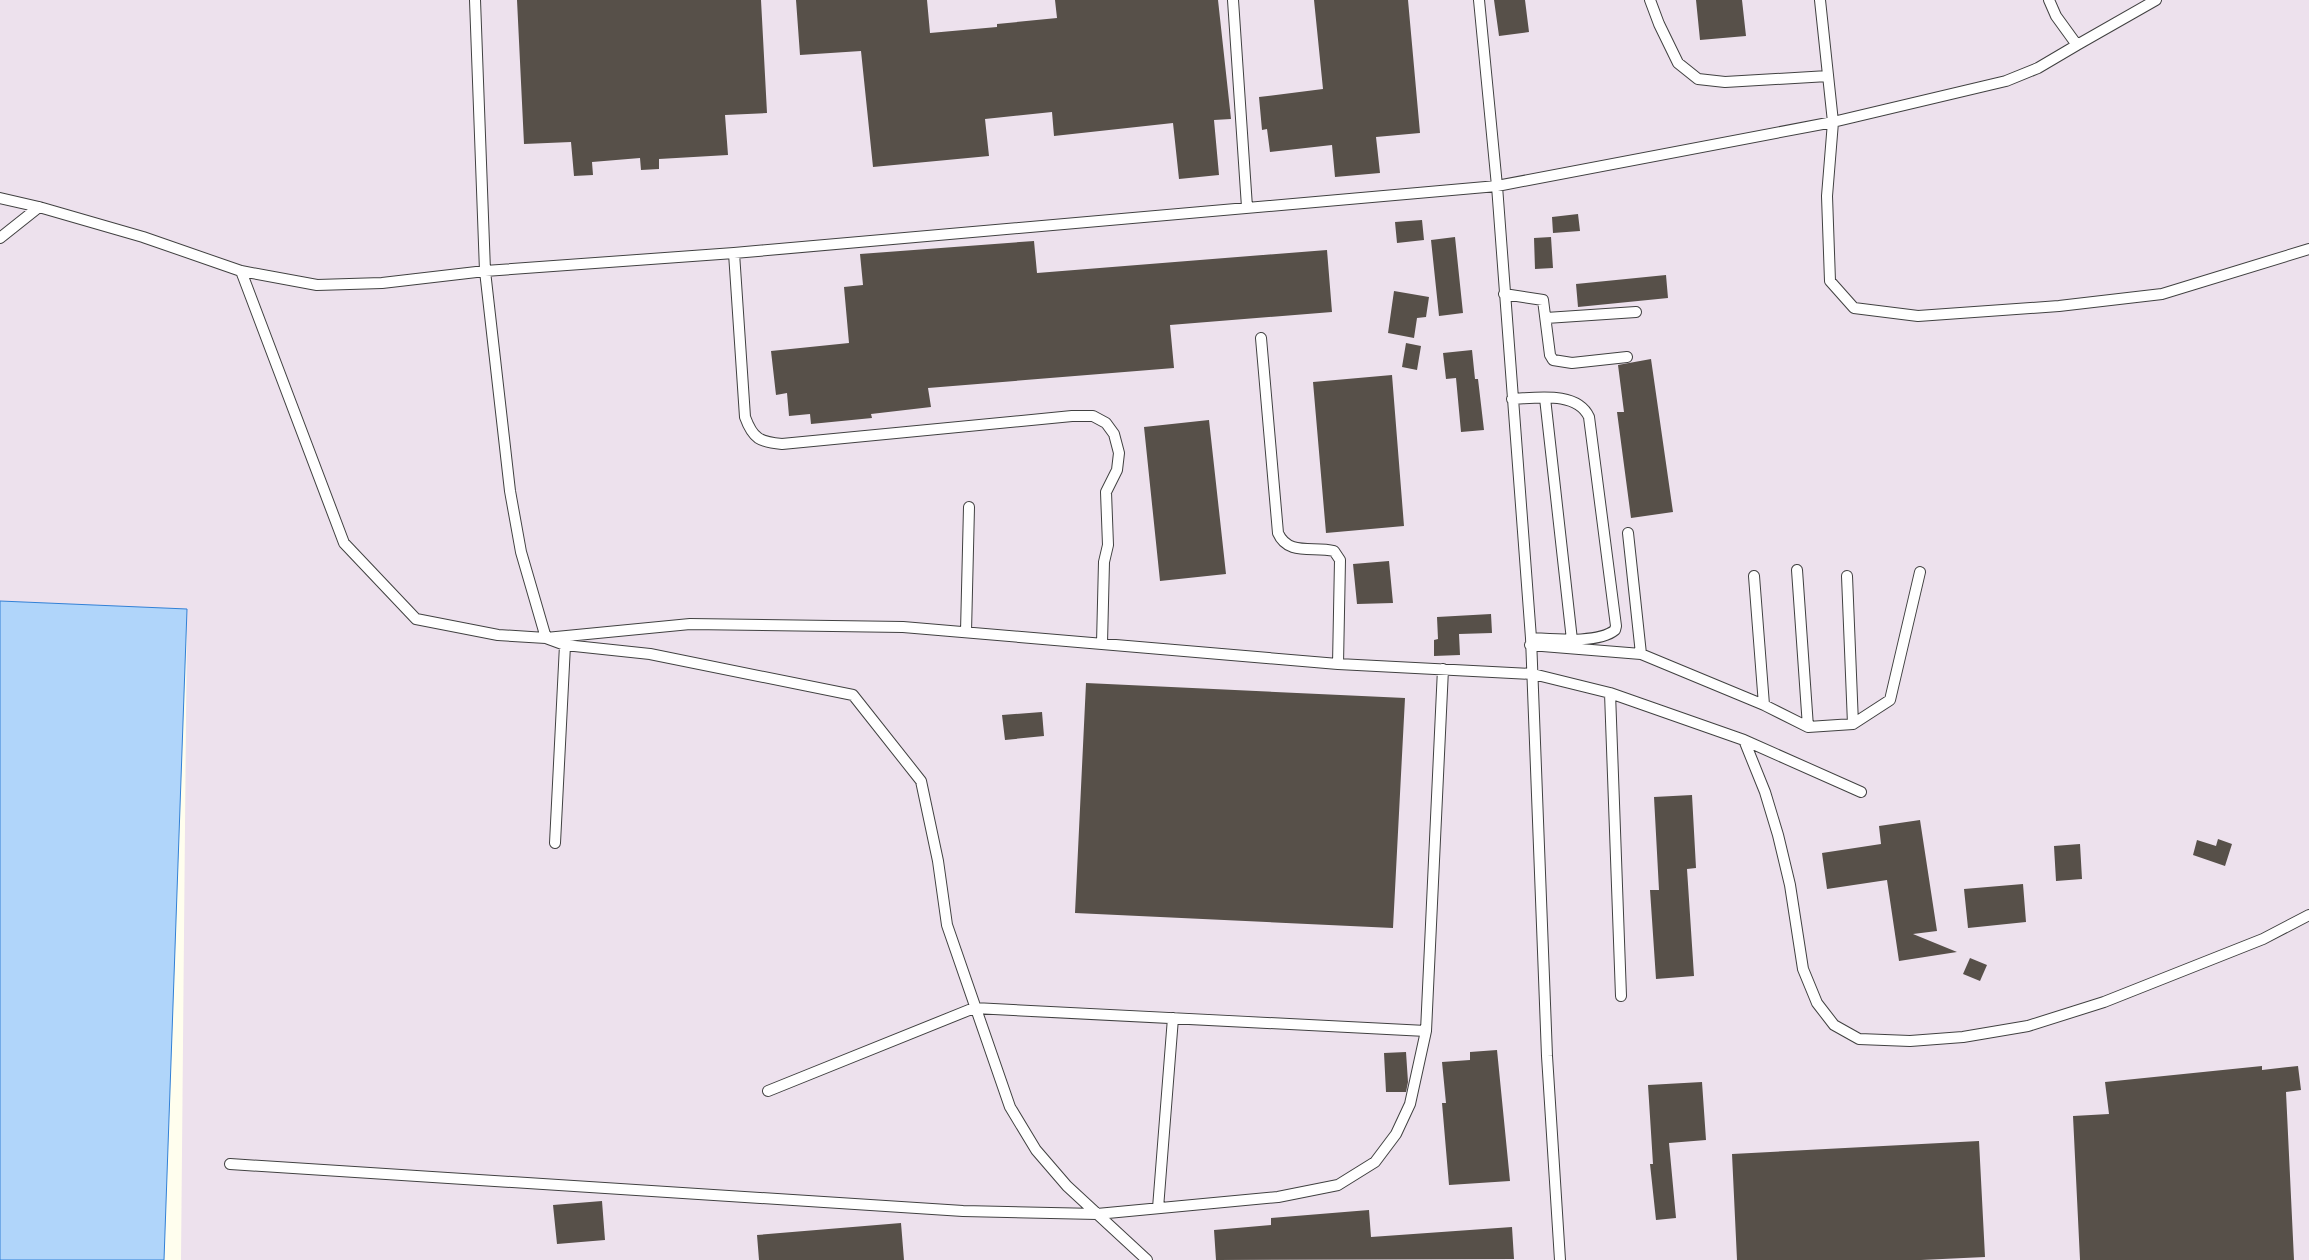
<svg xmlns="http://www.w3.org/2000/svg" width="2309" height="1260" font-family="'Noto Serif',serif">
<rect width="100%" height="100%" fill="#fffeee"/>
<!-- industrial -->
<path fill="#ede1ed" d="M0,0h2309v1260h-2128l6,-650 -187,-9z"/>
<!-- water -->
<path fill="#b0d5fa" stroke="#3280d6" d="M0,601l187,8 -23,651h-164z"/>
<!-- building -->
<path fill="#575049" d="M517,0h244l6,113 -42,2 3,40 -69,4v10l-18,1 -1,-12 -48,4 1,13 -19,1 -3,-34 -47,2z
M796,0h131l3,33 67,-6v-3l60,-6 -2,-18h163l13,119 -17,1 5,55 -40,4 -6,-56 -119,13 -2,-24 -67,7 4,37 -116,11 -12,-116 -61,4z
M1314,0h94l12,133 -44,4 4,36 -45,4 -3,-32 -62,7 -3,-23 -5,1 -3,-33 64,-8z
M1494,0h31l4,32 -30,4z
M1696,0h46l4,36 -46,4z
M1578,214l2,17 -27,2 -1,-16z
M1422,220l2,20 -27,3 -2,-21z
M1455,237l8,76 -24,3 -8,-76z
M1551,237l2,31 -18,1 -1,-31z
M1034,241l3,32 290,-23 5,62 -162,13 4,43 -246,20 3,19 -60,7 1,4 -61,6 -1,-10 -21,2 -2,-23 -11,2 -5,-44 78,-8 -5,-56 19,-2 -3,-31z
M1666,275l2,23 -90,9 -2,-23z
M1394,291l35,6 -3,20 -9,1 -3,20 -26,-5z
M1406,343l15,3 -4,24 -15,-3z
M1472,350l3,29h3l6,51 -23,2 -5,-54 -10,1 -3,-26z
M1651,359l22,153 -42,6 -14,-106h7l-6,-47z
M1392,375l12,151 -78,7 -13,-151z
M1209,420l17,154 -66,7 -16,-154z
M1389,561l4,42 -36,1 -4,-40z
M1491,614l1,19 -33,1 1,21 -26,1v-16l4,-1 -1,-22z
M1086,683l319,15 -12,230 -318,-15z
M1042,712l2,24 -39,4 -3,-25z
M1692,795l4,73 -9,1 7,107 -38,3 -6,-89h9l-5,-93z
M1920,820l17,111 -24,3 44,18 -58,9 -12,-81 -60,9 -5,-36 59,-9 -2,-18z
M2218,839l14,5 -7,22 -32,-11 4,-15 19,6z
M2080,844l2,35 -26,2 -2,-35z
M2023,884l3,38 -58,6 -4,-39z
M1970,958l17,7 -7,16 -17,-7z
M1497,1050l13,131 -61,4 -7,-82h4l-4,-41 28,-2v-8z
M1406,1052l2,30 -2,10h-20l-2,-39z
M2262,1066v4l36,-4 3,24 -15,2 8,168h-214l-7,-144 36,-2 -4,-32z
M1702,1082l4,58 -37,3 7,75 -20,2 -6,-56h3l-5,-79z
M1979,1141l6,116 -64,3h-184l-5,-106z
M602,1201l3,39 -48,4 -4,-39z
M1369,1210l2,27 141,-10 2,32 -298,1 -2,-30 57,-5v-7z
M901,1223l3,37h-145l-2,-25z"/>
<g fill="none" stroke-linecap="round" stroke-linejoin="round">
<!-- lane casing -->
<g stroke="#414141" stroke-width="12">
<path id="lane" d="M475,0l10,271 25,220 11,61 25,86 19,7 85,9 203,41 68,86 17,80 9,64 63,182 26,43 31,36 80,74
M1233,0l14,207
M1479,0l18,186 34,452 16,418 13,204
M1650,0l9,24 19,39 20,16 27,3 103,-6
M1820,0l13,122 -6,74 3,85 24,27 64,8 141,-10 103,-12 147,-45
M2077,45l79,-45
M0,198l39,9 104,30 98,34 76,14 65,-2 103,-12 249,-18 763,-67 336,-64 173,-41 32,-13 39,-23 -21,-29 -7,-16
M0,238l39,-31
M734,253l11,164c8,22 15,25 37,27l290,-28h21l13,7 8,11 5,19 -2,17 -11,22 2,53 -4,17 -2,81
M241,271l103,272 72,76 82,16 48,3 144,-14 213,3 435,37 195,10 77,19 134,47 117,52
M1504,294l39,6 7,55 3,5 19,3 55,-6
M1546,318l90,-6
M1261,338l17,195c10,23 35,13 56,18l6,9 -2,104
M1545,398l27,242
M1512,399c25,-1 65,-8 77,18l27,209 -1,4c-17,14 -62,9 -84,8
M1628,533l13,121
M1797,570l11,157
M1754,576l10,129
M1847,576l6,148
M966,632l3,-125
M1530,645l111,9 123,51 44,22 45,-3 37,-24 30,-128
M1610,693l11,303
M1744,740l21,52 13,43 12,50 13,84 14,34 17,22 25,14 51,2 53,-4 65,-11 76,-24 159,-63 46,-24
M555,843l10,-198
M768,1091l206,-83 452,23 17,-362
M230,1164l733,47 134,3 181,-17 60,-12 37,-23 21,-28 14,-30 16,-73
M1158,1208l15,-190"/>
</g>
<!-- lane -->
<use href="#lane" stroke="#fff" stroke-width="10"/>
</g>
</svg>
